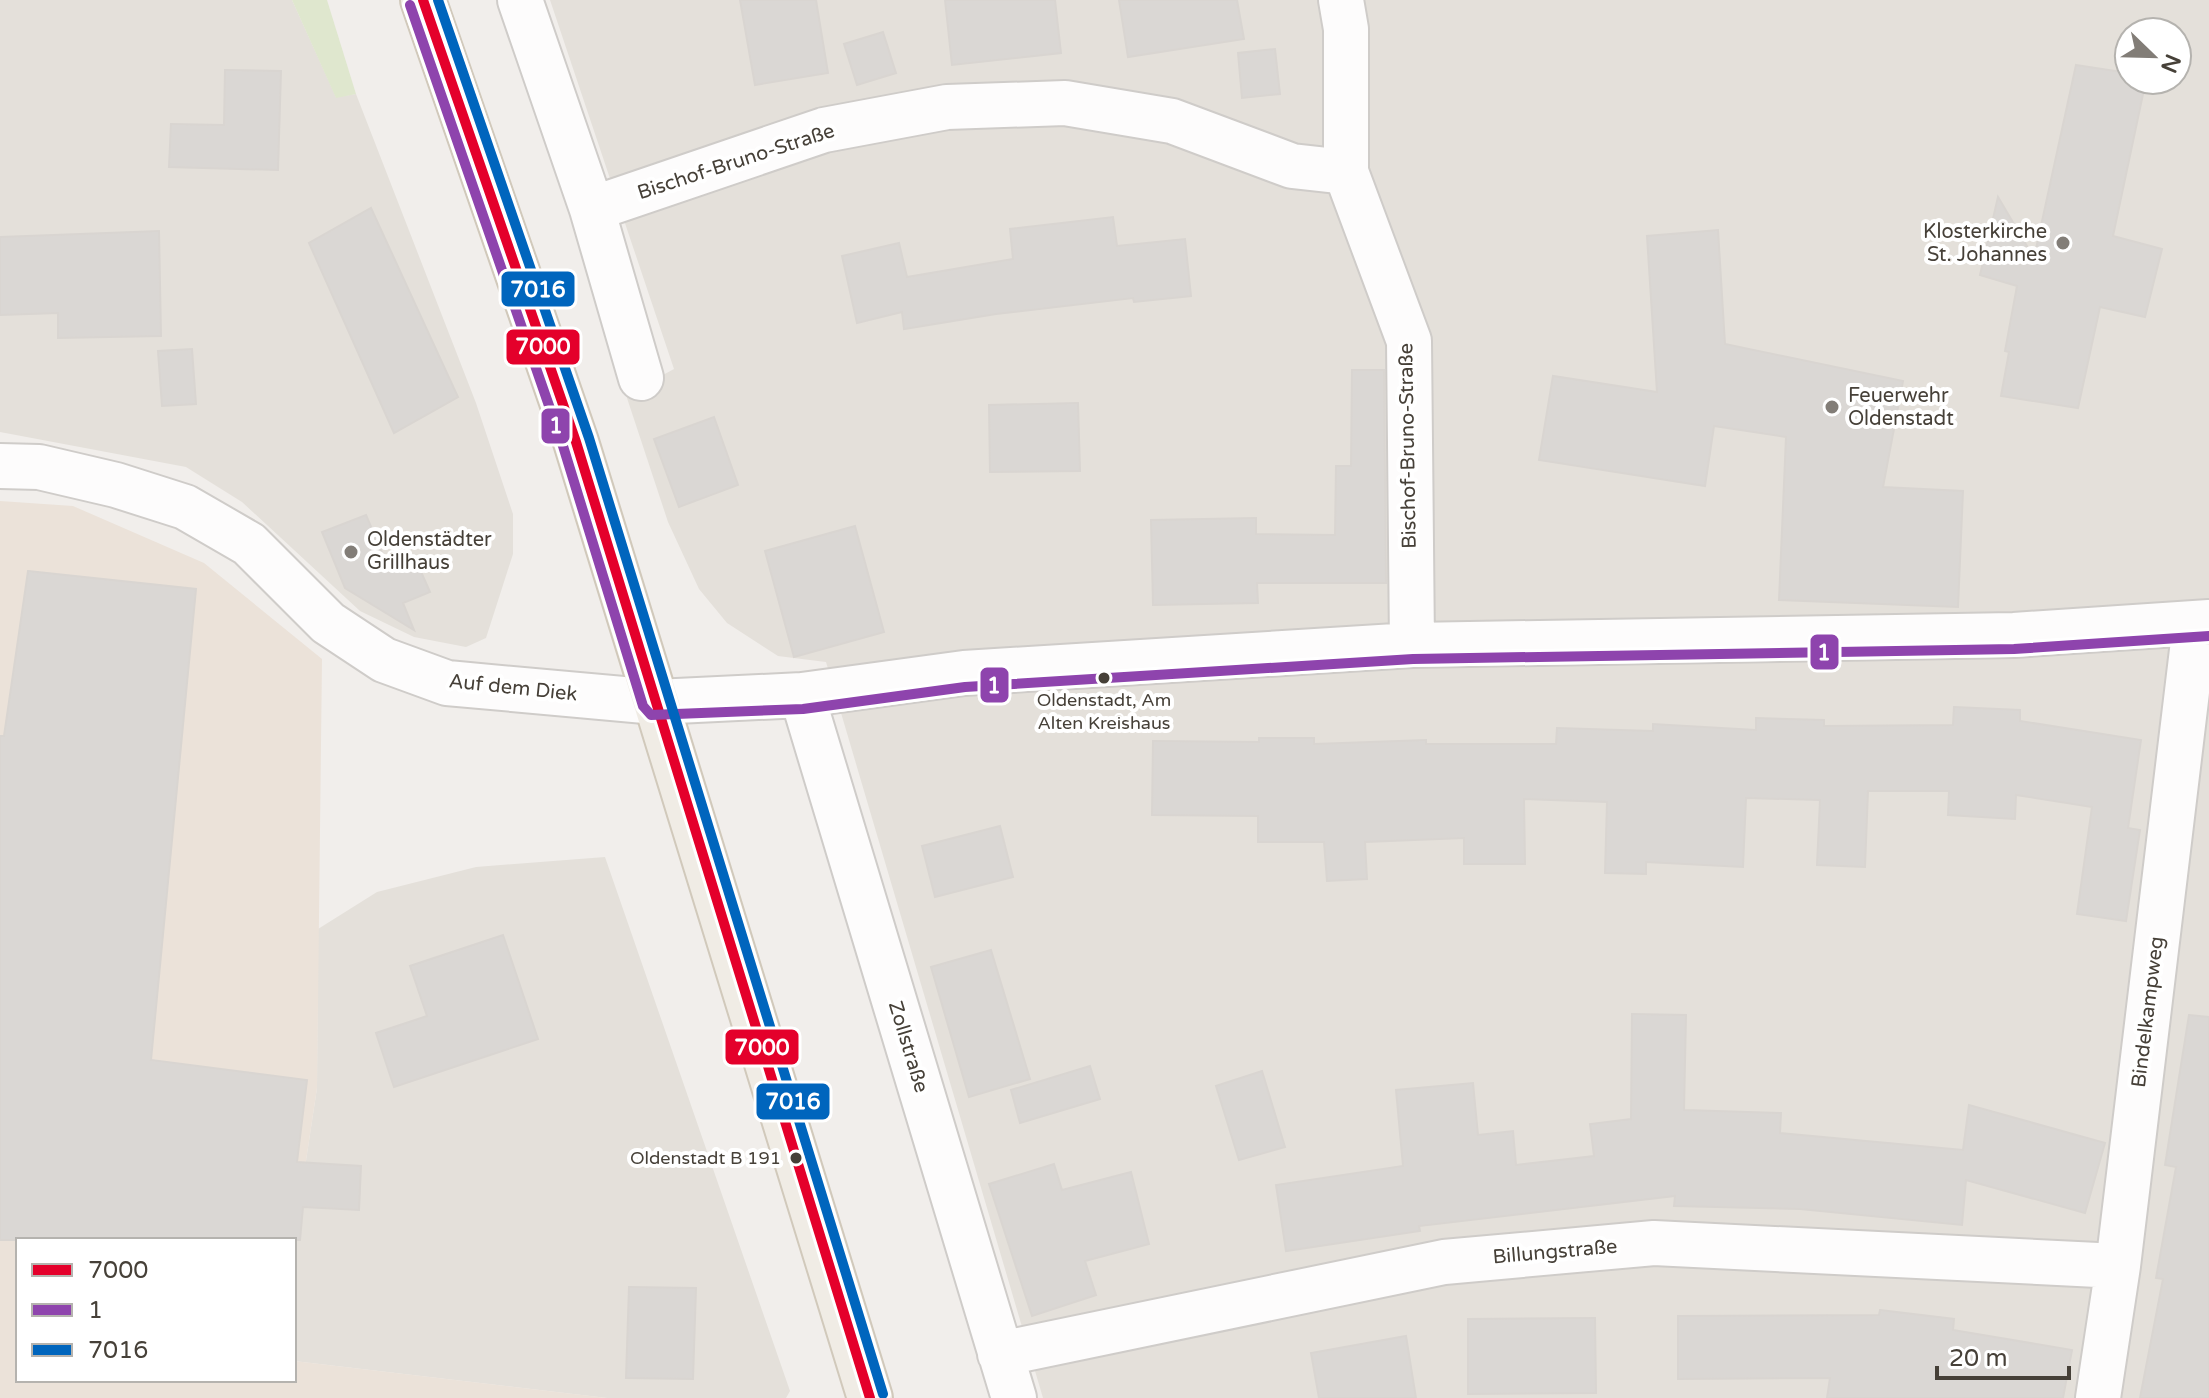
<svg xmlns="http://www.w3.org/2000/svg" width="2209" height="1398" font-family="'Varela Round',sans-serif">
<rect width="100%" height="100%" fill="#f1eeeb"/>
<!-- residential -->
<path fill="#e4e0da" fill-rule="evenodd" d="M0,0h292l44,97 20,-3 120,309 37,111v40l-27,84 -20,9 -52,-10 -54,-26 -118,-109 -56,-35 -186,-35z
M550,0h1659v1398h-1166l-217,-736 -48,-6 -51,-33 -28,-34 -31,-67 -42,-127 48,-26zM2129,32h48v48h-48z
M605,857l185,534 -4,7h-179l-313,-37v-121l23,-152 1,-159 59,-37 99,-25z"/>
<!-- commercial -->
<path fill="#ebe2d9" d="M0,501l73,5 131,57 118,96 -5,429 -23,152h-276v140h276v-19l313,37h-607z"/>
<!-- green -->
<path fill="#dfe7ce" d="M292,0h35l29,94 -20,4z"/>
<!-- building -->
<path fill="#dad7d4" stroke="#d9d5d1" stroke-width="2" d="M740,0h76l12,73 -73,12z
M945,0h110l6,53 -109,12z
M1119,0h118l7,39 -116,18z
M883,32l13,41 -39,12 -13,-41z
M1275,49l5,45 -38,4 -4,-45z
M2076,65l53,8v7h17l-33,156 49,13 -17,68 -45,-10 -22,101 -77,-12 8,-44 -4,-1 12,-65 -37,-11 18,-78 36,61z
M225,70l56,1 -3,99 -109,-3 2,-43 53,1z
M371,208l87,189 -64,36 -85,-190z
M1113,217l4,29 68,-7 6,57 -57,6 -1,-4 -137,16 -92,15 -2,-17 -45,11 -15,-67 57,-13 8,34 106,-18 -3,-30z
M1718,230l7,114 178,37 -20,106 80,4 -5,116 -179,-7 7,-163 -72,-11 -9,60 -166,-26 14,-84 104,16 -10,-156z
M159,231l2,105 -103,2v-25l-58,2v-78z
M192,349l4,55 -34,2 -4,-55z
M1352,370h32l2,213h-129l1,20 -105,2 -2,-85 105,-2v16l79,1 1,-69h15z
M1078,403l2,68 -90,1 -1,-67z
M714,417l24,68 -59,22 -25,-68z
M366,515l23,54 26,-11 15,34 -27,11 11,27 -69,-42 -23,-56z
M855,526l29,106 -90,25 -29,-106z
M28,571l168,18 -45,471 156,20 -10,82 64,4 -2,44 -56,-3 -3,33h-300v-504h4z
M1954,707l66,3v11l121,19 -13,88 12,2 -14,91 -49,-7 15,-107 -76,-12 -1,24 -67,-4 1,-24h-81l-3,76 -48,-2 3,-65 -74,-2 -3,69 -97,-5v12l-41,-1 2,-71 -83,-3 1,65h-61v-26l-99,4 2,37 -40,2 -3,-39h-66v-26l-106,-1 1,-74 106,1v-4h55v6l112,-4v4h130l1,-16 96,3v-7l103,6v-12l68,2v6l129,-1z
M1000,826l13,51 -78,20 -13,-51z
M503,935l35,104 -144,48 -18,-54 51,-17 -17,-50z
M991,950l39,129 -61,18 -38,-130z
M1632,1014l54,1 -2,95 97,3 -1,20 183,17 6,-45 136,38 -20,70 -119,-33 -4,45 -162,-16 -126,-3 1,-10 -256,30 1,5 -134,20 -10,-66 127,-19 -7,-76 77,-7 5,52 35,-4 3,34 78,-9 -4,-32 41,-5z
M2189,1015l20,2v381h-69l23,-119 -7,-1 20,-111 -11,-2z
M1090,1066l10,33 -80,24 -9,-33z
M1262,1071l23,76 -46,13 -23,-74z
M1054,1164l8,26 69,-18 18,72 -64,17 11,34 -64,21 -43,-132z
M629,1287l67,1 -3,91 -67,-1z
M1880,1310l74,9 -1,11 119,20 -9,48h-236l3,-20 -152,1v-63l201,-1z
M1595,1318l1,75 -128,1v-75z
M1406,1336l10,62h-97l-8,-45z"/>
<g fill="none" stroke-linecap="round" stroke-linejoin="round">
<!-- minor casing -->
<g stroke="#cfccc9" stroke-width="48">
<path id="minor" d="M520,0l72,209 232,-79 123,-23 118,-4 107,18 120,45 54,6 63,169 3,304
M1341,0l5,29v143
M592,209l49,169
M0,466l39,1 77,18 69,22 64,37 79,79 56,37 63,23 209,19 146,-7 162,-22 448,-28 602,-10 195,-13
M802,695l212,703
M1000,1354l444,-92 210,-19 464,23
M2098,1398l20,-132 77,-641"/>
</g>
<!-- major casing -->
<g stroke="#d1c9bb" stroke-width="48">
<path id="major" d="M423,0l153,442 294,956"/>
</g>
<!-- minor -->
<use href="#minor" stroke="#fdfcfc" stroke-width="44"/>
<!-- major -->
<use href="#major" stroke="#f0ece5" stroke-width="44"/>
<!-- bus-1 casing -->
<g stroke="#fff" stroke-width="16">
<path id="bus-1" d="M423,0l153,442 294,956"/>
</g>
<!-- bus-2 casing -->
<g stroke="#fff" stroke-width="16">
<path id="bus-2" d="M410,5l153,441 80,260 8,9 152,-6 162,-22 448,-28 601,-10 195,-13"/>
</g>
<!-- bus-3 casing -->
<g stroke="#fff" stroke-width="16">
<path id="bus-3" d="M438,0l151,438 294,956"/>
</g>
<!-- bus-1 -->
<use href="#bus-1" stroke="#e4002b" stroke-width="10"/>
<!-- bus-2 -->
<use href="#bus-2" stroke="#8e44ad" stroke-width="10"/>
<!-- bus-3 -->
<use href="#bus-3" stroke="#0065bd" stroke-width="10"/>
</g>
<!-- markers -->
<g fill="#827d77" stroke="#fff" stroke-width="3">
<circle cx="2063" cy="243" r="8"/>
<circle cx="1832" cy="407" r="8"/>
<circle cx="351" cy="552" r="8"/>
</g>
<g fill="#464038" stroke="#fff" stroke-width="3">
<circle cx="1104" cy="678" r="7"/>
<circle cx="796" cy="1158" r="7"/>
</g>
<g text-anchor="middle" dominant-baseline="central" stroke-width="8" stroke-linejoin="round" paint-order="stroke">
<!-- bus labels -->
<g font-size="18" fill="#464038" stroke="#fff">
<text x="1104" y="700">Oldenstadt, Am<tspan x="1104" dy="23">Alten Kreishaus</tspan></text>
<text x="781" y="1158" text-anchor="end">Oldenstadt B 191</text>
</g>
<!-- street labels -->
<g font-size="20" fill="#464038" stroke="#fff">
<text transform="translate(736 162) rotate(-18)">Bischof-Bruno-Straße</text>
<text transform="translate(1408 446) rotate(-91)">Bischof-Bruno-Straße</text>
<text transform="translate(513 688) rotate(6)">Auf dem Diek</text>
<text transform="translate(2148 1012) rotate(-83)">Bindelkampweg</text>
<text transform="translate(908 1047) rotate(73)">Zollstraße</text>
<text transform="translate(1555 1252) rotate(-5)">Billungstraße</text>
</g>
<!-- poi labels -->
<g font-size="20" fill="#464038" stroke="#fff" text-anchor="start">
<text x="2047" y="232" text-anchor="end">Klosterkirche<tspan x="2047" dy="23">St. Johannes</tspan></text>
<text x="1848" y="396">Feuerwehr<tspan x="1848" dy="23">Oldenstadt</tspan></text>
<text x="367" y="540">Oldenstädter<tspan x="367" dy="23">Grillhaus</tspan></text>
</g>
</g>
<g stroke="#fff" stroke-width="3">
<rect x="500" y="270" width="76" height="38" rx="8" fill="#0065bd"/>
<rect x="505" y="328" width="76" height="38" rx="8" fill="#e4002b"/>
<rect x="540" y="407" width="31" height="38" rx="8" fill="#8e44ad"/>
<rect x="1809" y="633" width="31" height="38" rx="8" fill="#8e44ad"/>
<rect x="979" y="666" width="31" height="38" rx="8" fill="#8e44ad"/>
<rect x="724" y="1028" width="76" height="38" rx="8" fill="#e4002b"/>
<rect x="755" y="1082" width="76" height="39" rx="8" fill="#0065bd"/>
</g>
<g font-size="22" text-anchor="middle" font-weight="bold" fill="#fff">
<text x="538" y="297">7016</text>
<text x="543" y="354">7000</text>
<text x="556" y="433">1</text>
<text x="1824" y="660">1</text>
<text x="994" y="693">1</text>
<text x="762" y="1055">7000</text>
<text x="793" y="1109">7016</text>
</g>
<!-- legend -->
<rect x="16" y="1238" width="280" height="144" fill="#ffffff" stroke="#b5b3af" stroke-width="2"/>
<rect x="32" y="1264" width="40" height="12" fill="#e4002b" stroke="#b5b3af" stroke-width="2"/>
<text x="88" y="1278" font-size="24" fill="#464038">7000</text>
<rect x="32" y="1304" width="40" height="12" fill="#8e44ad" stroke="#b5b3af" stroke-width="2"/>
<text x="88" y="1318" font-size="24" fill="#464038">1</text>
<rect x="32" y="1344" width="40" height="12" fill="#0065bd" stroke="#b5b3af" stroke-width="2"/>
<text x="88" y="1358" font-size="24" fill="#464038">7016</text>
<!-- north arrow -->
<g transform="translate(2153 56) rotate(113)"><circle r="38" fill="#ffffff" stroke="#b5b3af" stroke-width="2"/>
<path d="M0-6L14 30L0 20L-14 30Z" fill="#827d77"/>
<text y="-12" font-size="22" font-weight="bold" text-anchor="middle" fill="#464038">N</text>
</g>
<!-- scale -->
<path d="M1937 1366v12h132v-12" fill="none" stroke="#464038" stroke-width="4"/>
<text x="1949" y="1366" font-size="24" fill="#464038" stroke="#ffffff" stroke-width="6" paint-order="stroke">20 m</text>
</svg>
